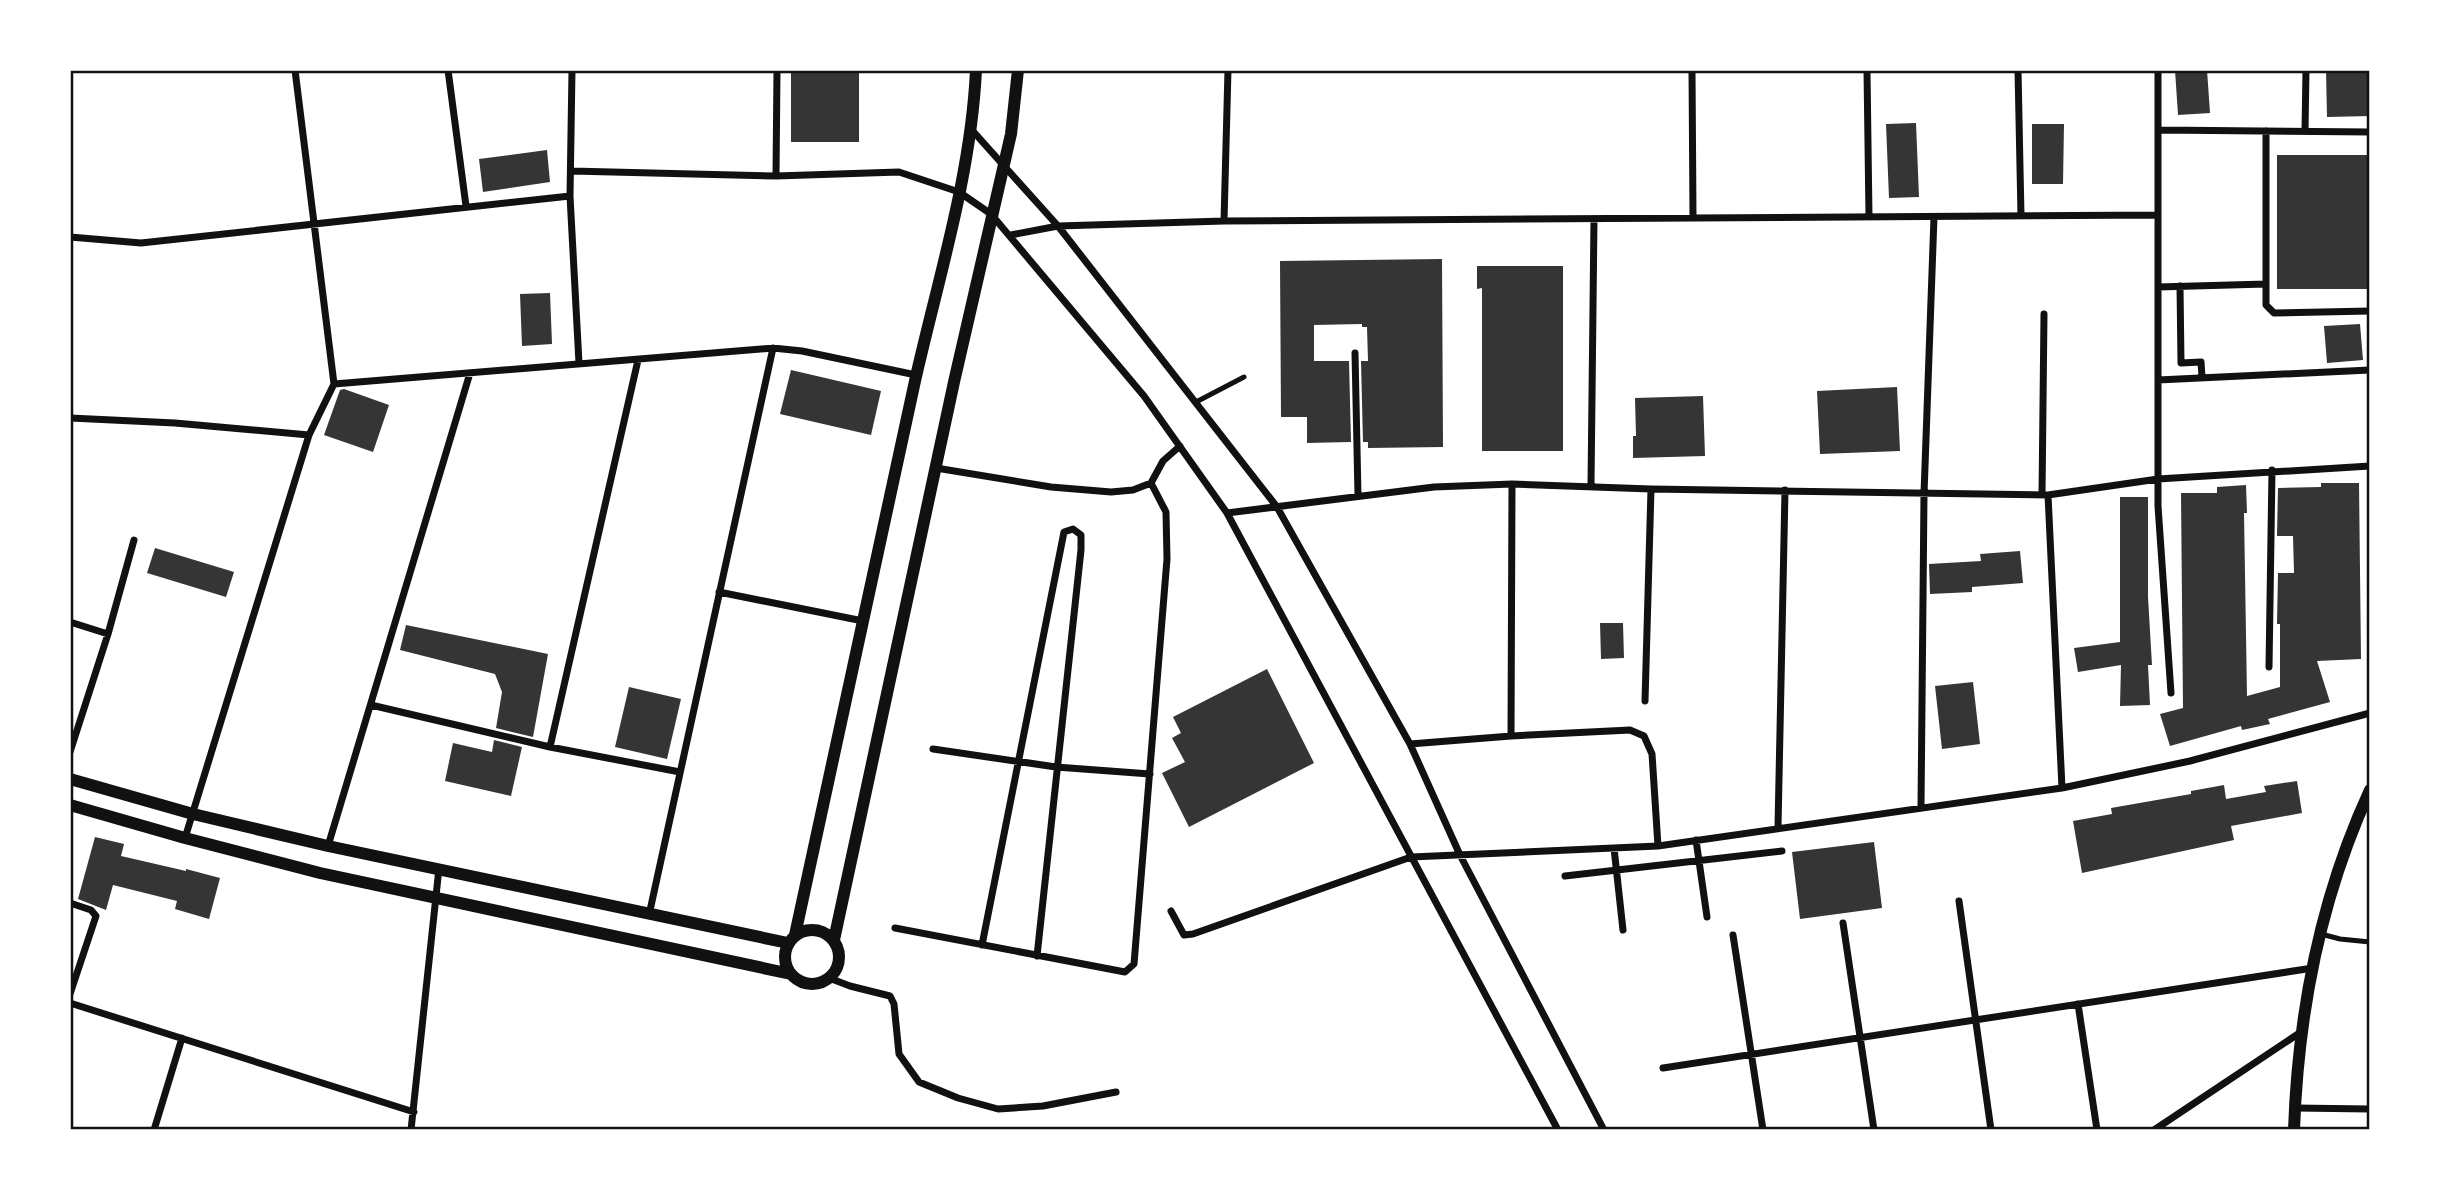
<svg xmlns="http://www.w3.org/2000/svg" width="2440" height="1200" font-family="'Space Grotesk',sans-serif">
<rect width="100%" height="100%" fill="#fff"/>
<!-- building -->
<path fill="#353535" d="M791,70h68v72h-68z
M2175,70h32l3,43 -32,2z
M2326,70h44v46l-43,1z
M1916,123l3,74 -30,1 -3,-74z
M2032,124h32l-1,60h-31z
M547,150l3,32 -67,10 -4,-33z
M2277,155h93v134h-93z
M1442,259l1,188 -75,1v-6h-5l-2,-81h7l-1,-34h-5v-3l-48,1v36h35l2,81 -44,1v-26h-26l-1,-156z
M1477,266h86v185h-81v-163l-5,1z
M550,293l2,51 -30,2 -2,-52z
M2360,324l3,36 -36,3 -3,-37z
M791,370l90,21 -10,44 -91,-21z
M1897,387l3,64 -80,3 -3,-63z
M344,389l45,16 -16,47 -49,-17 16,-45z
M1703,396l2,60 -72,2v-22h3l-1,-38z
M2321,483h38l2,176 -44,2 13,41 -62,17 2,5 -28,6 -1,-4 -71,20 -10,-32 23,-6 -2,-215h36v-6l29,-2 1,28h-3l3,183 33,-9v-63h-3l1,-51h16l-1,-37h-16l1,-48 43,-1z
M2120,497h28v100l4,68h-4l2,40 -30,1 1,-41 -43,7 -4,-24 46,-6z
M155,548l79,24 -8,25 -79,-24z
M2020,551l3,32 -51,4v5l-42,2 -1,-30 52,-3 -1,-7z
M1600,623h23l1,35 -23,1z
M406,625l142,29 -15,83 -37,-9 6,-36 -7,-18 -95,-24z
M1267,669l47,94 -125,64 -27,-54 23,-11 -13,-24 9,-5 -8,-16z
M1973,682l7,62 -38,5 -7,-63z
M629,687l52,12 -14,60 -52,-12z
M494,740l28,7 -11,49 -66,-15 8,-38 39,9z
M2297,781l5,32 -71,13 3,14 -152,33 -9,-52 39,-7 -1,-6 80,-14v-3l33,-6 2,14 40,-7 -2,-6z
M95,837l29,7 -3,12 65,15v-2l34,9 -11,41 -34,-10 2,-8 -64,-16 -7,25 -28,-11z
M1874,842l8,66 -82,11 -8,-67z"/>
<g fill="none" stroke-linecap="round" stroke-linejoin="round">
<!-- service -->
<path stroke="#111" stroke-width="5" d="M1196,402l48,-25
M2321,934l19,5 30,3"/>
<!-- minor -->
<path stroke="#111" stroke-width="7" d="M295,70l39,314
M448,70l18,136
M1692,70l1,147
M1867,70l2,147
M2018,70l3,146
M2158,70v436l13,187
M971,129l87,97 219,281 133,237 50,111 144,275
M2159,130l211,2
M2266,131v174l8,8 96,-2
M2305,131l1,-61
M571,171l205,5 123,-4 60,20 32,22 153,182 83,117 331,617
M776,176l1,-106
M570,196l9,167
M1224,221l4,-151
M1011,235l47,-9 166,-5 934,-6
M70,237l71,6 429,-47 2,-126
M2180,286l1,77 20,-1 1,15
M2158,287l108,-3
M1355,353l3,143
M2158,380l212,-10
M70,418l105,5 134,12
M936,468l115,19 60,5 22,-2 18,-7
M1591,485l3,-266
M2042,495l2,-181
M2048,495l14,293
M1227,513l207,-26 78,-3 139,5 397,6 110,-16 212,-13
M719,592l144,29
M70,622l38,12
M2269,667l3,-197
M1645,701l6,-212
M371,705l179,42 130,25
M1511,736l119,-6 14,6 8,18 6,92
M1410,744l101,-8 1,-252
M550,747l88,-387
M933,749l123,18 94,7
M70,752l38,-118 26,-94
M1921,807l3,-313 10,-277
M1778,827l7,-337
M185,838l124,-403 25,-51 439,-36 29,3 114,24
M1696,840l11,77
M328,846l142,-473
M1614,848l9,82
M1565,876l217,-25
M1959,901l32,229
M70,903l21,7 5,6 -26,78
M1171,911l13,24 9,-1 218,-77 247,-11 404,-58 128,-27 180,-48
M649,915l124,-567
M1843,923l31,207
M895,928l230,44 9,-8 33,-405 -1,-47 -15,-29 12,-22 17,-15
M1733,935l30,195
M982,945l82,-413 9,-3 8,6v15l-44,406
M829,978l21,8 40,10 4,8 5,50 20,28 39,16 40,11 45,-3 73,-14
M70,1003l344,109
M2078,1004l19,126
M1663,1068l650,-100
M2295,1108l75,1
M154,1130l28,-92
M411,1130l28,-262
M2154,1130l147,-98"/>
<!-- tertiary -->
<path stroke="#111" stroke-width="12" d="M70,779l123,35 135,32 460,97
M70,805l115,33 135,35 471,101
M785 957a27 27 0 1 1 54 0a27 27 0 1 1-54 0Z
M795,935c40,-184 80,-369 120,-554 23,-102 56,-205 61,-311
M834,940l120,-558 57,-248 7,-64
M2294,1130c4,-116 27,-234 76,-340"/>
</g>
<!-- border -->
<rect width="2440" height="1200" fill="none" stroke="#ffffff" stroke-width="144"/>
<rect x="72" y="72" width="2296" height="1056" fill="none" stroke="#111" stroke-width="2.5"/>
</svg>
